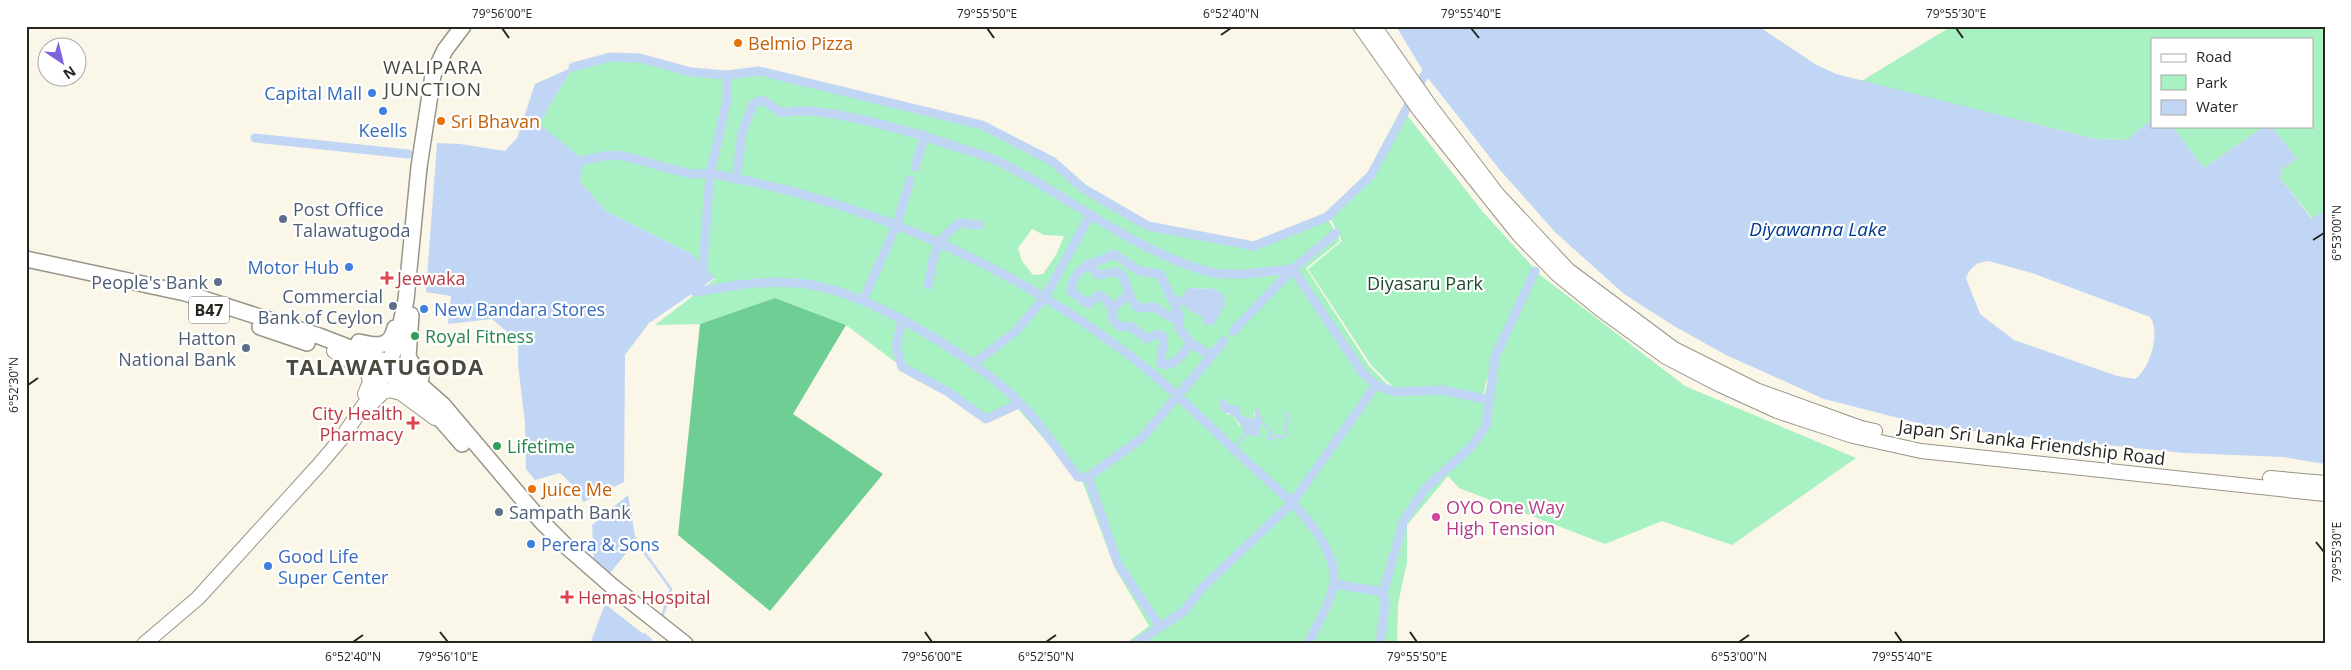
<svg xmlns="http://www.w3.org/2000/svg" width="2351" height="670" font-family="'Open Sans',sans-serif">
<rect width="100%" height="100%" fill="#faf6e8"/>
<!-- green -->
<path fill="#a8f1c2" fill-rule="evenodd" d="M1952,26h373v186l-13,6 -32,-40 2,-9 15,-10 -26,-33h41v-87h-160v80l-25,21 -30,-1 -237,-57z
M610,57l30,1 51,14 36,3 32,-4 223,54 70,36 32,28 64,37 106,20 73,-29 13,24 -34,27 63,98 26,26 47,-2 42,7 11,-40 40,-86 150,115 171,72 -124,87 -70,-24 -57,23 -146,-56 -11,-12 -41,49v37l-9,42 -1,40h-272l24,-18 -34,-58 -32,-85 -65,-74 -32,10 -38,-27 -46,-25 -56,-42 -71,-27 -75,26 -45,1 60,-46 -23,-25 -86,-43 -26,-29 -41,-58 34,-57zM1032,229l12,6 20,1 -8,19 -13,19 -10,1 -11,-14 -4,-13zM1188,288l27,1 -2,35h-11l4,-5 -6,-5zM1225,398l1,5 13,8 2,5 15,3 -2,-5 2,-7 5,10 -2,11 -20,-3 -6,-10 -7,-1z
M1407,115l76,97 51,56 -41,89 -10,38 -41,-7 -46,2 -25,-25 -63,-96 34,-28 -12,-23 43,-41z
M2172,126h93l-61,42z"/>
<!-- forest -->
<path fill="#6ece94" d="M775,298l71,27 -53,89 90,60 -113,137 -92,-76 22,-211z"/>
<!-- water -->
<path fill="#c1d5f5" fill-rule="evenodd" d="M1396,26h362l57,38 21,10 260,65 31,1 25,-21v7h20l32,42 61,-42h6l26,33 -15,10 -2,9 31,40 14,-6v252l-42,-7 -99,-4 -250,-26 -110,-28 -98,-44 -52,-29 -50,-32 -68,-61 -57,-64 -74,-95zM1988,261l44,12 118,44c11,15 0,52 -15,62l-18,-3 -103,-36 -34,-26 -14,-36c5,-12 10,-15 22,-17z
M573,67l-34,57 45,36 -4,22 26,29 86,43 23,24 -66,45 -24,32 -1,127 -41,20 -5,-12 -18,-17 -25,7 -9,-11 -1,-46 -7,-59v-23l-26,-22 -44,5 3,-28 -25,-4 11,-149 23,1 45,7 12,-13 18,-54z
M1188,288l27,1 9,6 1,10 -12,20 -11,-1 3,-5 -19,-11 -3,-12z
M1225,398l1,5 13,4 2,9 14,3v-12l3,1 5,15 -4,5 2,8 -16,-1 -2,-7 -10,-13 -12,-4 -1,-10z
M628,495l8,46 -26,32 -16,-13 -2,-35z
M605,604l46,36 -5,4h-56z"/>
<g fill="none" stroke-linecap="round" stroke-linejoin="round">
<!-- stream -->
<path stroke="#c1d5f5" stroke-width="2.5" d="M1263,423l9,10 -4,5 2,2 8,-5 2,3 7,-3 -2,-10 3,-9 -3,-5
M1234,449l11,-14
M636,541l35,48 -8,25
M644,634l7,6"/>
<!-- canal -->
<path stroke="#c1d5f5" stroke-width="9" d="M573,67l37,-10 30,1 51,14 36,3v25l-17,74 -7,92
M727,75l32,-4 223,54 70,36 32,28 64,37 106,20 73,-29 44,-42 54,-101
M255,138l153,16
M584,160c9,-1 19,-5 29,-5 19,0 54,15 75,18 8,2 17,0 25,1 145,26 285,84 404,172 45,32 84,72 124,110 31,29 82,67 92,111 6,25 -15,54 -25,77
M915,167l10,-32
M736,180l6,-47 11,-29 10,-4 19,13c25,-6 64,3 90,9 32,8 63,17 94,28 12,4 25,7 36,13 68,34 127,84 200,107 27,9 63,1 91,-1l69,103 14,13 19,7 47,-2 48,10
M1088,264l10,11c5,0 12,-3 17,-3 15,2 9,25 24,36l15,-1 24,14
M928,285c7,-31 4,-41 31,-62l20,2
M695,292c36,-6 74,-13 110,-8 64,8 169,73 214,118 22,22 40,50 59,75h10l54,-39 82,-97
M863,300l34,-76 13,-44
M1174,301h10
M1113,308l15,-14
M902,321l-6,25 6,21 46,25 38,27 34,-16
M1233,331l60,-62 43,-36
M1191,343c-8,10 -16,25 -30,21 -2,-10 5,-18 2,-28l-5,-2 -11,5 -17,-13 -10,1 -7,-7c0,-11 -3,-19 -14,-25l-11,9 -17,-13c3,-27 23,-26 43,-37l25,17 21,3 18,38 1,16 12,15 20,13
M974,363l41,-31 30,-35 45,-82
M1088,477l30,87 42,63
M1335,584l48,8
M1135,644l49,-33 20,-25 88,-83 84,-118
M1380,644l5,-39 -2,-13 21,-72 21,-31 46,-42 15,-21 9,-69 40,-86"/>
<!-- secondary casing -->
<g stroke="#989588" stroke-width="16">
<path id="secondary" d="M1360,26l60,85 71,89 28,35 38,39 43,35 66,48 54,28 57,26 76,25 68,15 404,43
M1374,26l56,80 68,89 70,75 106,79 82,41 105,38 14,3
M334,351l34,22 2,9 -5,12
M372,403l11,-11 6,-2 12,3 34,25
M2270,478l55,5
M144,644l54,-46 121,-133 22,-26 46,-68"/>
</g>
<!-- primary casing -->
<g stroke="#989588" stroke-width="18">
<path id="primary" d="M26,259l159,34 134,43 81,31 43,38 99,117 23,23 48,42 72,57
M411,315l-3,42 13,21
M260,327l47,16
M359,342c17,4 31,7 36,-14
M369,363c39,18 66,49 93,81
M387,369l10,-28 9,-41 13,-133 14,-92 12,-25 18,-24"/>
</g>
<!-- secondary -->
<use href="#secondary" stroke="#fff" stroke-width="14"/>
<!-- primary -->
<use href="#primary" stroke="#fff" stroke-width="15"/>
</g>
<!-- ticks -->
<path fill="none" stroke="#262520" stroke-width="2" d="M502,28l7,10M987,28l7,10M1471,28l8,10M1956,28l7,10M1221,35l10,-7M2313,240l11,-7M28,385l10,-7M2316,542l8,10M440,632l8,10M925,632l7,10M1410,632l7,10M1895,632l7,10M353,642l10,-7M1046,642l10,-7M1739,642l10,-7"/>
<!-- markers -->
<g fill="#e8710a" stroke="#fff" stroke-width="2">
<circle cx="738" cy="43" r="5"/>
<circle cx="441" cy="121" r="5"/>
<circle cx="532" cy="489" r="5"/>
</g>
<g fill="#3f7fe0" stroke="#fff" stroke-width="2">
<circle cx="372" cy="93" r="5"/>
<circle cx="383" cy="111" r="5"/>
<circle cx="349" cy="267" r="5"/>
<circle cx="424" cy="309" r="5"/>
<circle cx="531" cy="544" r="5"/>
<circle cx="268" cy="566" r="5"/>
</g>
<g fill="#5c6f8a" stroke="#fff" stroke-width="2">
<circle cx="283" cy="219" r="5"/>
<circle cx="218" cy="282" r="5"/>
<circle cx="393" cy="306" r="5"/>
<circle cx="246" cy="348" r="5"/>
<circle cx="499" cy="512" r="5"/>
</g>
<g fill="#e0444e" stroke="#fff" stroke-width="2">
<path d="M384.5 270.5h5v5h5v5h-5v5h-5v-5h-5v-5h5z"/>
<path d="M410.5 415.5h5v5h5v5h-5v5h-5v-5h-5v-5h5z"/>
<path d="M564.5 589.5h5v5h5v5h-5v5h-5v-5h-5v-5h5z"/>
</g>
<g fill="#2e9e5b" stroke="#fff" stroke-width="2">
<circle cx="415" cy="336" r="5"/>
<circle cx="497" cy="446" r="5"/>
</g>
<circle fill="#d1479c" stroke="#fff" stroke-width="2" cx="1436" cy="517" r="5"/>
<g text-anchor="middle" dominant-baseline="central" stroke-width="4.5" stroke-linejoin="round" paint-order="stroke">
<!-- shield labels -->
<rect fill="#fff" stroke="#676663" stroke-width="1" x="189" y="296.5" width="40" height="27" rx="4"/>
<g font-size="16" font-weight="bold" fill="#262520">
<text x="209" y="310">B47</text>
</g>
<!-- food labels -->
<g font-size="18" fill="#c56008" stroke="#fff" text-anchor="start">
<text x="748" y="43">Belmio Pizza</text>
<text x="451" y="121">Sri Bhavan</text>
<text x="542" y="489">Juice Me</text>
</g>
<!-- shop labels -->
<g font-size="18" fill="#366cbe" stroke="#fff" text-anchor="start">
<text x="362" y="93" text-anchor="end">Capital Mall</text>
<text x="383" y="130" text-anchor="middle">Keells</text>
<text x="339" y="267" text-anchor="end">Motor Hub</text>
<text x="434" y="309">New Bandara Stores</text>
<text x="541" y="544">Perera &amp; Sons</text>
<text x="278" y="556">Good Life<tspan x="278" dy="21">Super Center</tspan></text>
</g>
<!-- service labels -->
<g font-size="18" fill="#4e5e75" stroke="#fff" text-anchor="end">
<text x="293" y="209" text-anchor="start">Post Office<tspan x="293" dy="21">Talawatugoda</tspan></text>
<text x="208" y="282">People's Bank</text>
<text x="383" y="296">Commercial<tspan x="383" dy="21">Bank of Ceylon</tspan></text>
<text x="236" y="338">Hatton<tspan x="236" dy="21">National Bank</tspan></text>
<text x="509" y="512" text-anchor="start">Sampath Bank</text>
</g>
<!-- health labels -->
<g font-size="18" fill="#be3a42" stroke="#fff" text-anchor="start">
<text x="397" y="278">Jeewaka</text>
<text x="403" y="413" text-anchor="end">City Health<tspan x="403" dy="21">Pharmacy</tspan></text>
<text x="578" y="597">Hemas Hospital</text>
</g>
<!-- park labels -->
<g font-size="18" fill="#1f472f" stroke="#fff">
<text x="1425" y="283">Diyasaru Park</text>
</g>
<!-- leisure labels -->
<g font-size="18" fill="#27864d" stroke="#fff" text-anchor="start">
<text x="425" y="336">Royal Fitness</text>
<text x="507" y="446">Lifetime</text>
</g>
<!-- street labels -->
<g font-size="18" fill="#262520" stroke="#fff">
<text transform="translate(2032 442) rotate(7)">Japan Sri Lanka Friendship Road</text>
</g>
<!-- hotel labels -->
<g font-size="18" fill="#b23c85" stroke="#fff" text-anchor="start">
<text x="1446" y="507">OYO One Way<tspan x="1446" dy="21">High Tension</tspan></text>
</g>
<!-- neighbourhood labels -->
<g font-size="19" letter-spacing="1" fill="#4c4a3e" stroke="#fff">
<text x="433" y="67">WALIPARA<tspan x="433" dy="22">JUNCTION</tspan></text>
</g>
<!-- water labels -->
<g font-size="19" font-style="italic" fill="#003a91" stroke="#fff">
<text x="1818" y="229">Diyawanna Lake</text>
</g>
<!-- district labels -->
<g font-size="22" font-weight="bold" letter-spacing="1" fill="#4c4a3e" stroke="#fff">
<text x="385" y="366">TALAWATUGODA</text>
</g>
</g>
<!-- border -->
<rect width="2351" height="670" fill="none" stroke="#ffffff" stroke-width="55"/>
<!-- legend -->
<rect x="2151" y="38" width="162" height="90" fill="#ffffff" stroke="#a8a8a6"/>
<rect x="2161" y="54" width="25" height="8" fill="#ffffff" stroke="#a8a8a6"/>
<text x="2196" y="62" font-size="15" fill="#262520">Road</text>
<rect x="2161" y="75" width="25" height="15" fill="#a8f1c2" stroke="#a8a8a6"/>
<text x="2196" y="88" font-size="15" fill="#262520">Park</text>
<rect x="2161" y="100" width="25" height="15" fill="#c1d5f5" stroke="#a8a8a6"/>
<text x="2196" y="112" font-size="15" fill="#262520">Water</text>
<!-- north arrow -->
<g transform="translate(62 62) rotate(145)"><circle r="24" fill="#ffffff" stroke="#a8a8a6"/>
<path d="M0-4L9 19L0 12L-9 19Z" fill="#7e62dd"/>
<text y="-8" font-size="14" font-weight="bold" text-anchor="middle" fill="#262520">N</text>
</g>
<rect x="28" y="28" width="2296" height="614" fill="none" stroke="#262520" stroke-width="2"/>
<g font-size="12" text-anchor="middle" fill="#262520">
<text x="502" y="18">79°56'00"E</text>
<text x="987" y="18">79°55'50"E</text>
<text x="1231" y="18">6°52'40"N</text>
<text x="1471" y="18">79°55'40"E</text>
<text x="1956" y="18">79°55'30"E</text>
<text transform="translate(2337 233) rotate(-90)" y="4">6°53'00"N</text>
<text transform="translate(14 385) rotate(-90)" y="4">6°52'30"N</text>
<text transform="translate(2337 552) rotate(-90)" y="4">79°55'30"E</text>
<text x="353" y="661">6°52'40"N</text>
<text x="448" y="661">79°56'10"E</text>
<text x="932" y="661">79°56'00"E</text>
<text x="1046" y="661">6°52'50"N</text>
<text x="1417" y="661">79°55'50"E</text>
<text x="1739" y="661">6°53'00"N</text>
<text x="1902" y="661">79°55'40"E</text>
</g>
</svg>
